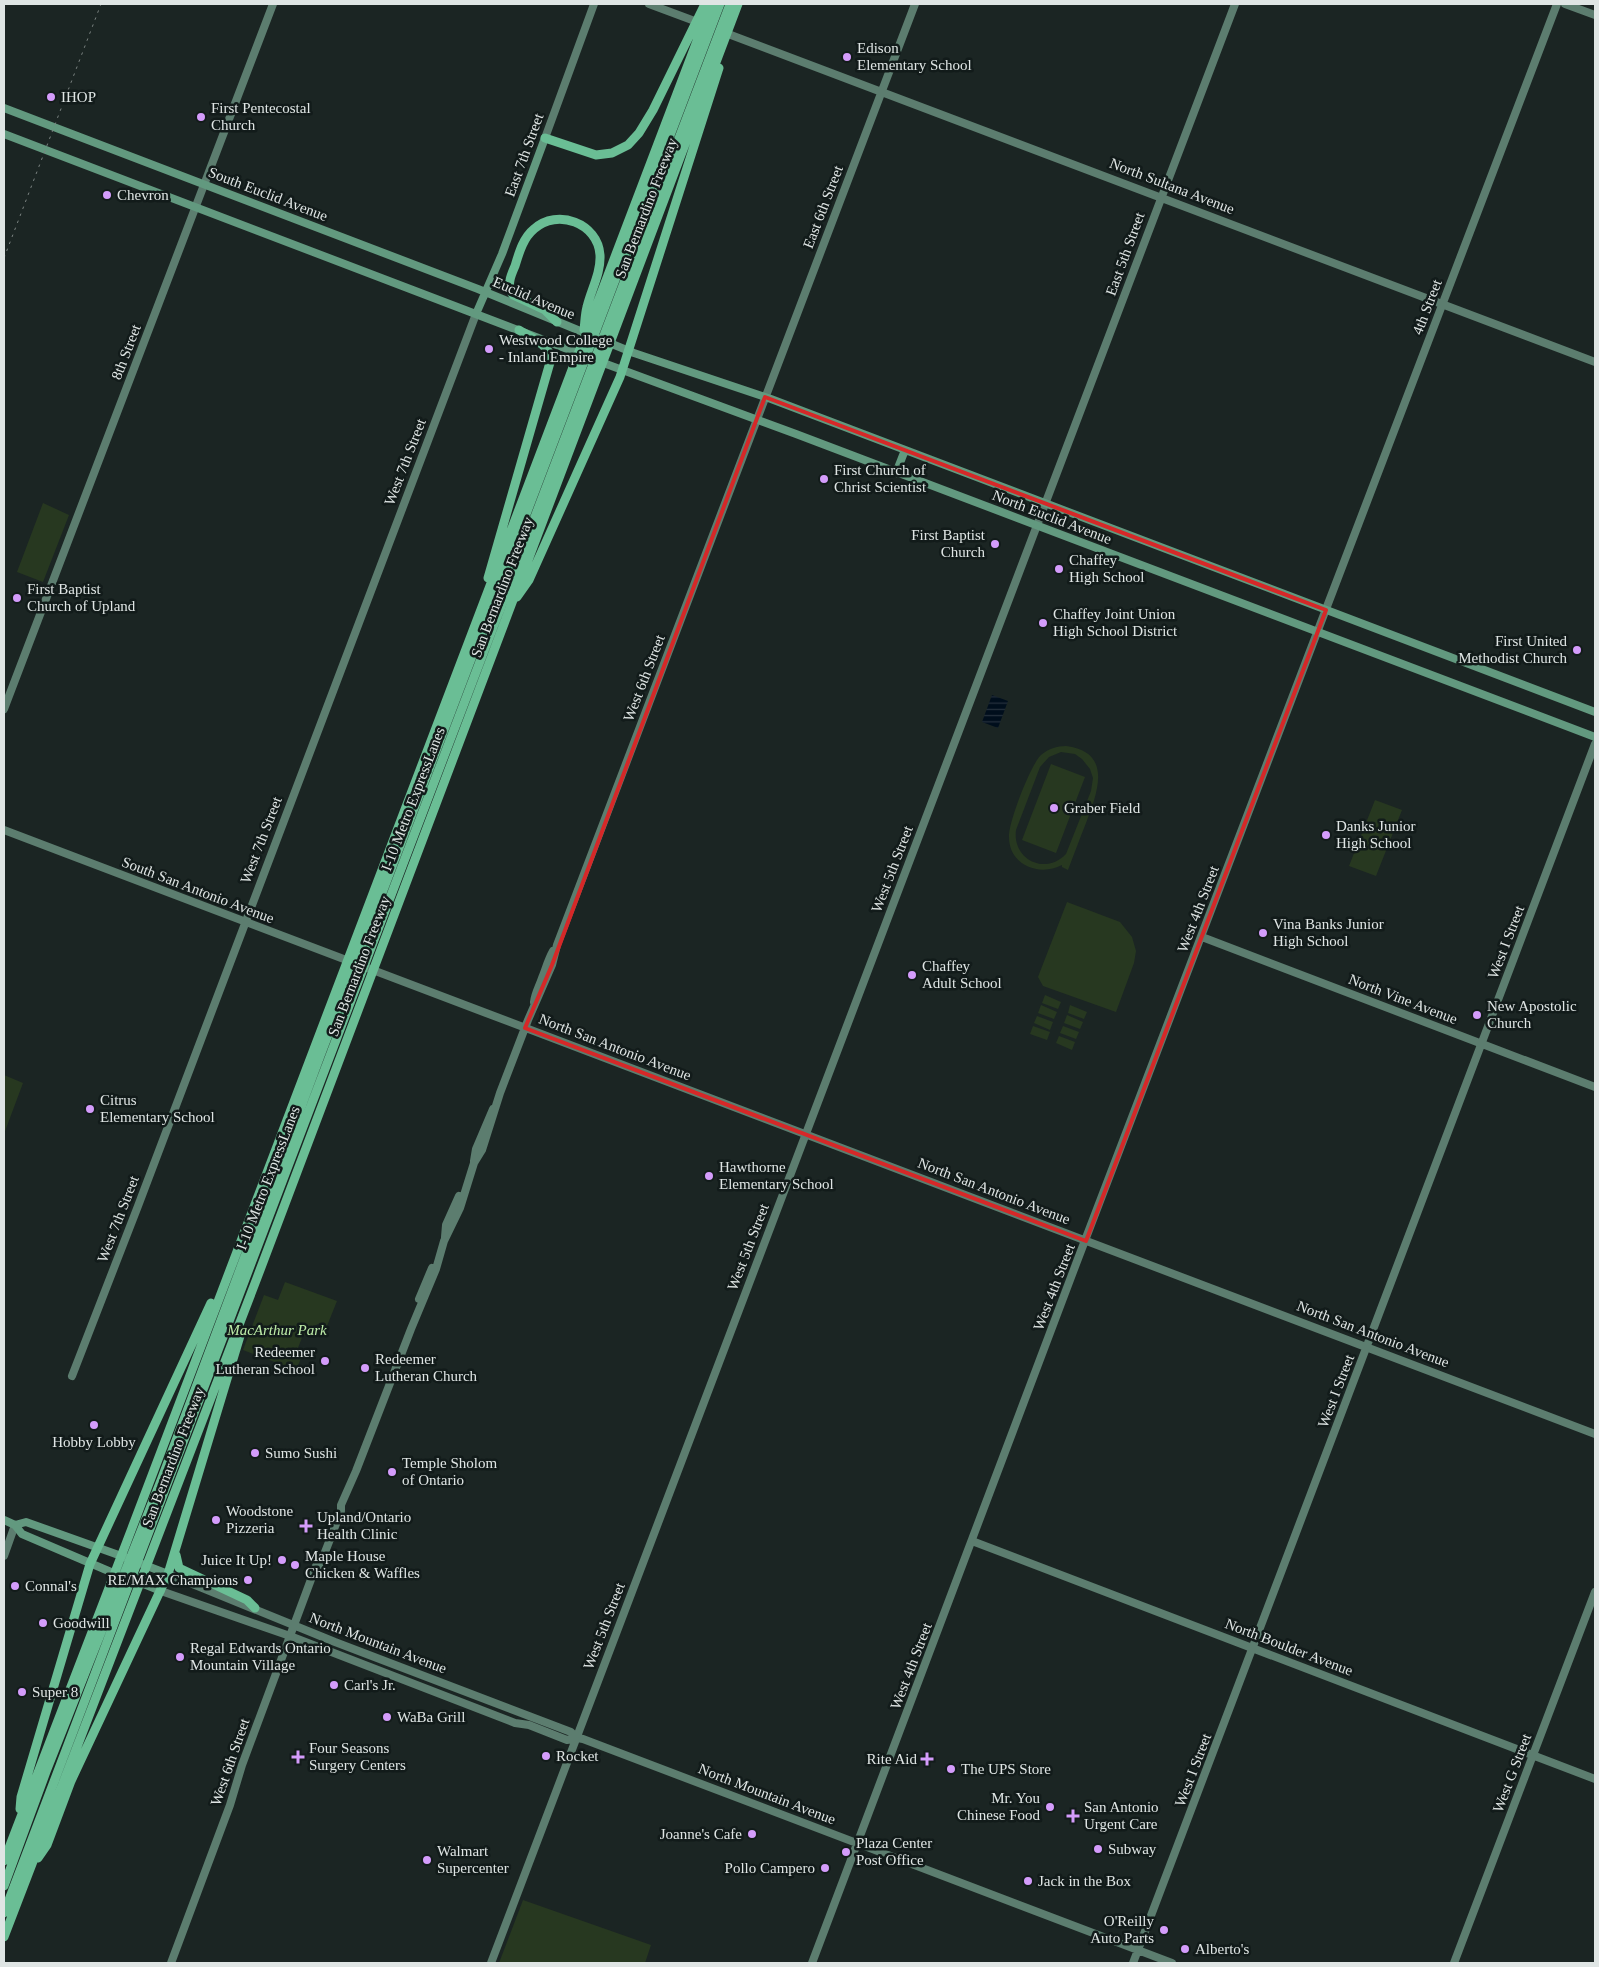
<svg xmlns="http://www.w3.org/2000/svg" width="1599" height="1967" font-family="'Times New Roman',serif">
<defs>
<pattern id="water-rules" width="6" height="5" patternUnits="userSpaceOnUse" patternTransform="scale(1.25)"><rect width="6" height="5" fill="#000e1c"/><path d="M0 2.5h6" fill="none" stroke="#25313d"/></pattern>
</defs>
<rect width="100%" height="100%" fill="#1b2523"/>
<!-- park -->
<path fill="#273820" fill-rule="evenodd" d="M43,503l26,12 -26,67 -26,-10z
M1066,746c48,6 31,48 20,77 -6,15 -12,31 -18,47l-6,-3v-2c-23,12 -53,0 -53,-28 -1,-14 22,-73 32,-82 7,-6 16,-9 25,-9zM1061,752l14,2 7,5 8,10 3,9 -2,13 -25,63c-21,22 -54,5 -50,-24l24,-63 9,-10z
M1051,764l34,13 -29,76 -34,-13z
M1375,800l27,10 -26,66 -27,-10z
M1067,902l53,20 12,15 4,14 -2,12 -18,49 -73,-26 -5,-9z
M1045,995l16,7 -3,7 -16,-6z
M1041,1005l16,7 -3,7 -16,-6z
M1070,1005l17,7 -3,7 -16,-6z
M1067,1015l16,7 -3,7 -16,-6z
M1037,1016l16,6 -3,8 -16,-7z
M1033,1026l17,6 -3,8 -17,-6z
M1063,1026l16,6 -3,7 -16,-6z
M1059,1036l16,6 -3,8 -16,-7z
M4,1075l19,8 -19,51z
M285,1282l52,19 -10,25 -7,-3 -10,5 -3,8 -4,-1 -7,18 6,3 -6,14 -53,-20 21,-55 14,5z
M523,1900l128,45 -6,18h-146z"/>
<!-- water -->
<path fill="url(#water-rules)" d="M992,695l16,6 -10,27 -16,-6z"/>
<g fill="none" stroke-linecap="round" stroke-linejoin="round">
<!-- secondary -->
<path stroke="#5c7d6f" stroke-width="8" d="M649,4l51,19
M1565,4l30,11
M723,32l872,330
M545,138l49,-134
M4,709l269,-705
M4,830l1591,604
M1202,937l393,150
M534,1002c1,-9 5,-15 8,-24 4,-10 6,-18 11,-27
M474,1161l2,-12 17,-40
M445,1237l1,-12 13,-29
M419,1299l13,-31
M72,1376l66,-170 338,-892
M972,1541l623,238
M4,1556l11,-31
M316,1569l4,-4 21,-54v-6l15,-34 55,-142 25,-60 8,-28 16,-33 14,-45 8,-13 18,-57 28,-73 24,-55 5,-20 358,-941
M168,1574l167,68 236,90 6,6
M161,1591l129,45 225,87 14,2 38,15 10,-2 6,1 589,224
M171,1963l59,-158 12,-40 74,-199
M491,1963l744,-1959
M812,1963l264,-699 481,-1260
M1133,1963l462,-1219
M1454,1963l141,-371"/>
<!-- primary -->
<path stroke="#62997f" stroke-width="8" d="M4,108l474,181 156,64 137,46 824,313
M4,134l579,221
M476,314l26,-60 43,-116
M598,361l198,73 799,303
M896,473l9,-23
M4,1520l11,5 7,9 96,41
M15,1525l11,-3 101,36
M142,1564l26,10
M136,1581l25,10"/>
<!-- highway -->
<path stroke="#6abe95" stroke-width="9" d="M545,138l51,17 16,-2 16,-8 11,-12 14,-23 52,-106
M557,322l-12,-12 -32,-15c-7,-9 -2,-20 2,-29 4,-13 8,-28 19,-37 23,-21 64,-6 66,26 1,18 -9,35 -13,52 -2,7 -2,15 -3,23
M488,578l63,-219c-1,-14 -21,-22 -32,-29
M517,597l12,-17 91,-203 99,-309
M176,1555l3,13 68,32 8,8
M20,1809l1,-12 69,-233 121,-261
M38,1858l9,-13 24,-64 97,-207 72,-238
M4,1861l128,-333 579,-1524
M4,1886l43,-117 115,-291 158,-422 400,-1052
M4,1913l726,-1909
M4,1937l253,-659 481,-1274"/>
<!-- rail -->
<path stroke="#7c8482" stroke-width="1" stroke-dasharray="2.5 5" stroke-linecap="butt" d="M4,258l97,-254"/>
</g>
<!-- marked area -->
<path fill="none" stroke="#d62828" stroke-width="4" stroke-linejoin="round" d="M765,397l561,213 -240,631 -561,-213 27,-63z"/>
<!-- markers -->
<g fill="#d49cfb" stroke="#121b1a" stroke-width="2">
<circle cx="847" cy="57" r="5"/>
<circle cx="51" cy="97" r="5"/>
<circle cx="201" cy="117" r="5"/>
<circle cx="107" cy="195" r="5"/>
<circle cx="489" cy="349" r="5"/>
<circle cx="824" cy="479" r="5"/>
<circle cx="995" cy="544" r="5"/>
<circle cx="1059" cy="569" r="5"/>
<circle cx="17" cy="598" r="5"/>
<circle cx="1043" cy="623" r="5"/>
<circle cx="1577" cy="650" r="5"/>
<circle cx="1054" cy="808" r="5"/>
<circle cx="1326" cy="835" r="5"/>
<circle cx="1263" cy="933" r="5"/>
<circle cx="912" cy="975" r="5"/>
<circle cx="1477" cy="1015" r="5"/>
<circle cx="90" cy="1109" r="5"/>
<circle cx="709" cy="1176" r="5"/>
<circle cx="325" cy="1361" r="5"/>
<circle cx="365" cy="1368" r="5"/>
<circle cx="94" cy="1425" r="5"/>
<circle cx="255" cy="1453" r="5"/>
<circle cx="392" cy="1472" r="5"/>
<circle cx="216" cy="1520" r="5"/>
<path d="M303.5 1518.5h5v5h5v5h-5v5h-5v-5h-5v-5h5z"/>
<circle cx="282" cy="1560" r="5"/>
<circle cx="295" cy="1565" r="5"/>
<circle cx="248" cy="1580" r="5"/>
<circle cx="15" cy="1586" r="5"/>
<circle cx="43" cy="1623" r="5"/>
<circle cx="180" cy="1657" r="5"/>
<circle cx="334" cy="1685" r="5"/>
<circle cx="22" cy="1692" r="5"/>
<circle cx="387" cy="1717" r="5"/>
<circle cx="546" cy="1756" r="5"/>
<path d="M295.5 1749.5h5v5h5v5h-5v5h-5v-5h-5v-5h5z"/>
<path d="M924.5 1751.5h5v5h5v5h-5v5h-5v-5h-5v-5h5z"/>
<circle cx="951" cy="1769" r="5"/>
<circle cx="1050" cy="1807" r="5"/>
<path d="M1070.5 1808.5h5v5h5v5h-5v5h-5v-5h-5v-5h5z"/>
<circle cx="752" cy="1834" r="5"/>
<circle cx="1098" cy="1849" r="5"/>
<circle cx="846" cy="1852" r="5"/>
<circle cx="427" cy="1860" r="5"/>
<circle cx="825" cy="1868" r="5"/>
<circle cx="1028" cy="1881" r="5"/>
<circle cx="1164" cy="1930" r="5"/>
<circle cx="1185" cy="1949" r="5"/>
</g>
<g text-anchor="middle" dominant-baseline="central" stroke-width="5" stroke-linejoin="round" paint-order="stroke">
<!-- poi labels -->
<g font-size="15" fill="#dfe5e4" stroke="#121b1a" text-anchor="start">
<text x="857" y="48">Edison<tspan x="857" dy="17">Elementary School</tspan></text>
<text x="61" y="97">IHOP</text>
<text x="211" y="108">First Pentecostal<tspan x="211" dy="17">Church</tspan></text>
<text x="117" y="195">Chevron</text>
<text x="499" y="340">Westwood College<tspan x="499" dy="17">- Inland Empire</tspan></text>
<text x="834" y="470">First Church of<tspan x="834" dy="17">Christ Scientist</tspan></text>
<text x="985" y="535" text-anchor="end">First Baptist<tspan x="985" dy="17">Church</tspan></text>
<text x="1069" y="560">Chaffey<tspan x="1069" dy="17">High School</tspan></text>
<text x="27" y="589">First Baptist<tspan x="27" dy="17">Church of Upland</tspan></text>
<text x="1053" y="614">Chaffey Joint Union<tspan x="1053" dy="17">High School District</tspan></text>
<text x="1567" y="641" text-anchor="end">First United<tspan x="1567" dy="17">Methodist Church</tspan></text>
<text x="1064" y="808">Graber Field</text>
<text x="1336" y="826">Danks Junior<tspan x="1336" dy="17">High School</tspan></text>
<text x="1273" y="924">Vina Banks Junior<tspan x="1273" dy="17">High School</tspan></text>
<text x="922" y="966">Chaffey<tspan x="922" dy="17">Adult School</tspan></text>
<text x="1487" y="1006">New Apostolic<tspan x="1487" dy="17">Church</tspan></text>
<text x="100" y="1100">Citrus<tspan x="100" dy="17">Elementary School</tspan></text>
<text x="719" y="1167">Hawthorne<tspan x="719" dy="17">Elementary School</tspan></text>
<text x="315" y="1352" text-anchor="end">Redeemer<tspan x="315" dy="17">Lutheran School</tspan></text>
<text x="375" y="1359">Redeemer<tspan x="375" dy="17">Lutheran Church</tspan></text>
<text x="94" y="1442" text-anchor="middle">Hobby Lobby</text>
<text x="265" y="1453">Sumo Sushi</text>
<text x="402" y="1463">Temple Sholom<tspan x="402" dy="17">of Ontario</tspan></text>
<text x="226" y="1511">Woodstone<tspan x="226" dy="17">Pizzeria</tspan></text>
<text x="317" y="1517">Upland/Ontario<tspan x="317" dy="17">Health Clinic</tspan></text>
<text x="305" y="1556">Maple House<tspan x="305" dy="17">Chicken &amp; Waffles</tspan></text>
<text x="272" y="1560" text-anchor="end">Juice It Up!</text>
<text x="238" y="1580" text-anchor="end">RE/MAX Champions</text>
<text x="25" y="1586">Connal's</text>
<text x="53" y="1623">Goodwill</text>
<text x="190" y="1648">Regal Edwards Ontario<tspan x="190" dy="17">Mountain Village</tspan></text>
<text x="344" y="1685">Carl's Jr.</text>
<text x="32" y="1692">Super 8</text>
<text x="397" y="1717">WaBa Grill</text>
<text x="309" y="1748">Four Seasons<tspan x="309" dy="17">Surgery Centers</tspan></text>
<text x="556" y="1756">Rocket</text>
<text x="917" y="1759" text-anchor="end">Rite Aid</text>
<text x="961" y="1769">The UPS Store</text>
<text x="1040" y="1798" text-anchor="end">Mr. You<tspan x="1040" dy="17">Chinese Food</tspan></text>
<text x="1084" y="1807">San Antonio<tspan x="1084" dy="17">Urgent Care</tspan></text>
<text x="742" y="1834" text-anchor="end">Joanne's Cafe</text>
<text x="856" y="1843">Plaza Center<tspan x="856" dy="17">Post Office</tspan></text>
<text x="1108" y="1849">Subway</text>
<text x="437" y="1851">Walmart<tspan x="437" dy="17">Supercenter</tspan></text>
<text x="815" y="1868" text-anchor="end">Pollo Campero</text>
<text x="1038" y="1881">Jack in the Box</text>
<text x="1154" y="1921" text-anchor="end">O'Reilly<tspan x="1154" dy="17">Auto Parts</tspan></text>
<text x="1195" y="1949">Alberto's</text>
</g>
<!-- street labels -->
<g font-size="15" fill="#dfe5e4" stroke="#121b1a">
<text transform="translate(524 155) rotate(-70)">East 7th Street</text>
<text transform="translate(1172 186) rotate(21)">North Sultana Avenue</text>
<text transform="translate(268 194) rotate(21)">South Euclid Avenue</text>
<text transform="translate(823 207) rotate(-69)">East 6th Street</text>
<text transform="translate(646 208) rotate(-69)">San Bernardino Freeway</text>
<text transform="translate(1125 254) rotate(-70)">East 5th Street</text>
<text transform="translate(534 298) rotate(23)">Euclid Avenue</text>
<text transform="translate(1427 307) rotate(-69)">4th Street</text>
<text transform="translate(126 352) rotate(-69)">8th Street</text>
<text transform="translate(405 462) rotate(-69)">West 7th Street</text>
<text transform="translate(1052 517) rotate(21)">North Euclid Avenue</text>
<text transform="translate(502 587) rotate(-69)">San Bernardino Freeway</text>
<text transform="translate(644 678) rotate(-69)">West 6th Street</text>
<text transform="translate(413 799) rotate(-69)">I-10 Metro ExpressLanes</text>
<text transform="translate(261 840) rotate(-69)">West 7th Street</text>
<text transform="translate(892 869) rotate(-69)">West 5th Street</text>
<text transform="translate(198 890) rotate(21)">South San Antonio Avenue</text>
<text transform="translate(1198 909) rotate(-69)">West 4th Street</text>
<text transform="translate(1506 942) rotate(-69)">West I Street</text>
<text transform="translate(359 966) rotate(-69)">San Bernardino Freeway</text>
<text transform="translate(1403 999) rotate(21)">North Vine Avenue</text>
<text transform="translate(615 1047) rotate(21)">North San Antonio Avenue</text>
<text transform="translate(268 1178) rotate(-69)">I-10 Metro ExpressLanes</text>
<text transform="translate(994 1191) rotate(21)">North San Antonio Avenue</text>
<text transform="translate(118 1219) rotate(-69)">West 7th Street</text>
<text transform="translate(748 1247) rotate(-69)">West 5th Street</text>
<text transform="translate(1054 1287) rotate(-69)">West 4th Street</text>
<text transform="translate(1373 1334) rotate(21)">North San Antonio Avenue</text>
<text transform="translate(1336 1391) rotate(-69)">West I Street</text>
<text transform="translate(173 1457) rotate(-69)">San Bernardino Freeway</text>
<text transform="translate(604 1626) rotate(-69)">West 5th Street</text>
<text transform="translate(378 1643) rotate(21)">North Mountain Avenue</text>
<text transform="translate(1289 1647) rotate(21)">North Boulder Avenue</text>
<text transform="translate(911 1666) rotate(-69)">West 4th Street</text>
<text transform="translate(230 1762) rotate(-71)">West 6th Street</text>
<text transform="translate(1193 1770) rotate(-69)">West I Street</text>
<text transform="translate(1512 1773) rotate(-69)">West G Street</text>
<text transform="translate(767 1794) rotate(21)">North Mountain Avenue</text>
</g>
<!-- park labels -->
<g font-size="15" font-style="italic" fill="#beeda9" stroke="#121b1a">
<text x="277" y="1330">MacArthur Park</text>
</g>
</g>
<!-- border -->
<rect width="1599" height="1967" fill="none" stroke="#dfe5e4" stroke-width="10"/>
</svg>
